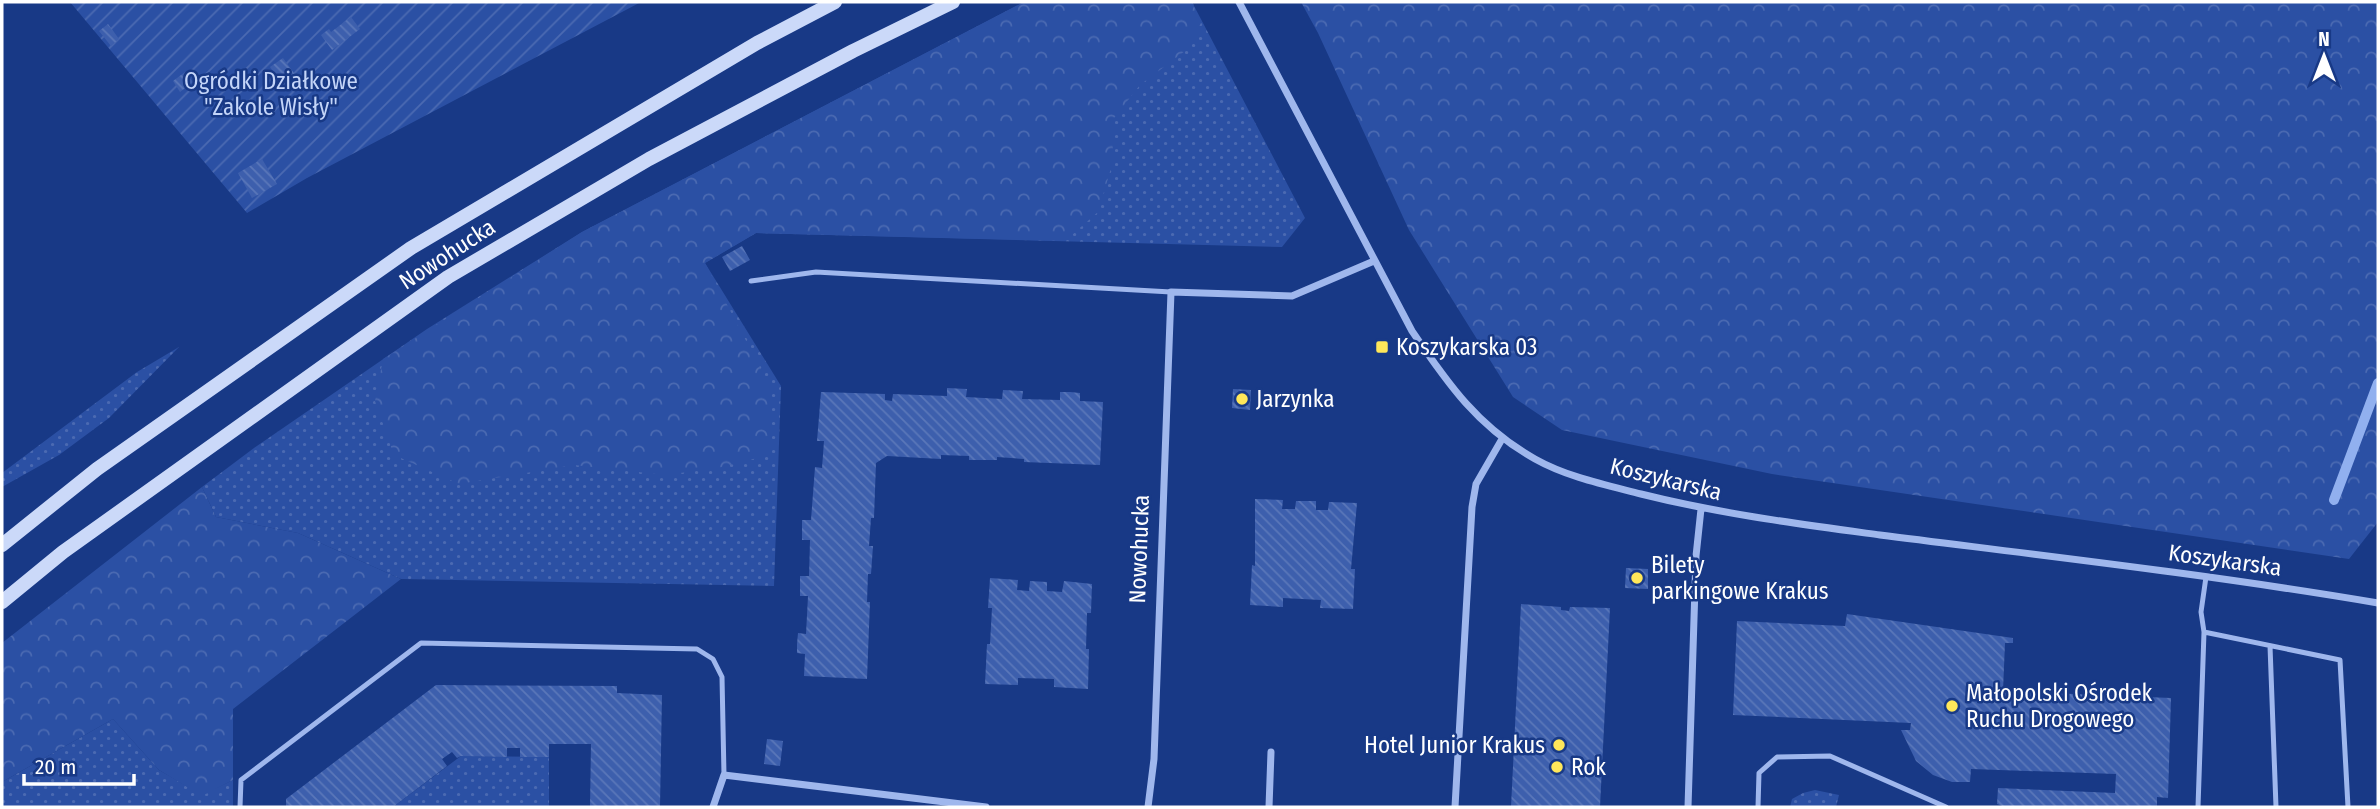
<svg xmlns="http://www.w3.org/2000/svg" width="2380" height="809" font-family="'Fira Sans Condensed',sans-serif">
<defs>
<pattern id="grass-dots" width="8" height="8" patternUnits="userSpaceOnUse" patternTransform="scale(1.75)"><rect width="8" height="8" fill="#2b50a4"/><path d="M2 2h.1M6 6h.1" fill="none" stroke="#4b6ab2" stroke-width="1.8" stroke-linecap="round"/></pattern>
<pattern id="forest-crowns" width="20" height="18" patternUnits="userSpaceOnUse" patternTransform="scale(1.75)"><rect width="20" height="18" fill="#2b50a4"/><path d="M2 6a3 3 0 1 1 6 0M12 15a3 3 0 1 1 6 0" fill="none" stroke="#4b6ab2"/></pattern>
<pattern id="garden-furrows" width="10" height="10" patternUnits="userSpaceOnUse" patternTransform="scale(1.75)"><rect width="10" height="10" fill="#2b50a4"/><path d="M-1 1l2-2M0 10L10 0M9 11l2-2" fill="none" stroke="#4b6ab2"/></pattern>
<pattern id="building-back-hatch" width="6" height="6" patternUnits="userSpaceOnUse" patternTransform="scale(1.75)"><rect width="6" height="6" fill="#3d5fad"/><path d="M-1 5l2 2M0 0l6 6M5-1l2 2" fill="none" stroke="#5a77b9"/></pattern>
</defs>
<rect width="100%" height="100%" fill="#183986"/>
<!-- grass -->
<path fill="url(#grass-dots)" d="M1024,2h168l113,216 -23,29 -526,-14 -51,30 76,123 -7,200 -373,-7 -103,-46 -82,-16 -14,-30 52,-39 173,-119 155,-97z
M179,347l-70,71 -50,37 -57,32v-14l135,-101z
M113,719l46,51 43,25 31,-15v27h-231v-25z
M461,756l88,1v50h-156z
M1815,790l24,5 -3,12h-46l2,-8 11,-6z"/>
<!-- forest -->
<path fill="url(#forest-crowns)" d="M1024,2h168l9,21 -16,28 -45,34 -26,33 -2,47 -14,47 -33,29 -309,-8 -51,30 65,123 -1,69 -51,13 -53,7 -91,-10 -115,19 -65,-29 -19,-54 8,-42 199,-127z
M1301,2h1077v520l-29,37 -577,-85 -210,-44 -49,-33 -104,-167 -91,-197z
M202,487l14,30 82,16 103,46 -168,130v71l-31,16 -43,-26 -46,-51 -111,63v-139z"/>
<!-- garden -->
<path fill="url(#garden-furrows)" d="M70,2h571l-334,176 -60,35z"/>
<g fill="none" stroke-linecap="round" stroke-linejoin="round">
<!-- stream -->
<path stroke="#91b0ef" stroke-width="10" d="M2334,500l44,-117"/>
</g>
<!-- building -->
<path fill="url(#building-back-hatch)" d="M351,17l9,12 -28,21 -11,-15 8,-6 2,3z
M108,24l11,15 -8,7 -12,-15z
M283,58l13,18 -13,9 -13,-18z
M185,72l8,10 -13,10 -7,-11z
M262,159l15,25 -25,14 -14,-25z
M742,246l8,14 -20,11 -8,-14z
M947,388l20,1 -1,8 36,2 1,-9 20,1 -1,8 38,1v-8h10l10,1v8l23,1 -3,63 -76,-3v-3l-27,-2v3h-28v-4l-28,-1v4l-54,-3 -11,7 -2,55h-3l-2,28h4l-2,28h-3l-1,28h3l-3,77 -63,-3 1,-22 -8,-1v-9l1,-11 8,1 2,-38h-8v-20h9l1,-36h-8v-20h9l4,-53 7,1 2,-27h-7l4,-49 64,2v6l7,1 1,-7 54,2z
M1233,389l18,1 -1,20 -18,-2z
M1255,499l28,1 -1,9h13l1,-8h20v9h12l1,-8 28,1 -6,66h4l-2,40 -33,-1 1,-8 -38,-2v9l-33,-2 2,-40 3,1z
M1626,568l22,1v20l-23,-1z
M990,578l28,2 -1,10 12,1 1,-10 17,1v9l15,1 2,-11 28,3 -1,29h-4l-1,36h3l-1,40 -34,-2v-8l-36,-1v7l-33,-1 2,-40h3l2,-36h-4z
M1521,604l40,3v3l8,1 1,-4 40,1 -10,199h-89z
M1847,614l166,24v5h-8l-2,48 168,7 -3,100 -11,-1v10h-152l-8,-3 1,-16 117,5 1,-19 -145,-5 -1,13h-18l-19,-7 -17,-14 -15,-31h9l1,-7 -178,-8 4,-94 108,5z
M436,685l181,1v7l45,2 -2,112h-70l1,-63h-42v13h-29v-9h-13v9l-46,-1 -4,2 -5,-6 -10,7 5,7 -54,41h-107v-8z
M767,739l16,2 -3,25 -16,-2z"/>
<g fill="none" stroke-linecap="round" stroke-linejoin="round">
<!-- lane -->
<path stroke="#9fb7ed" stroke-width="5" d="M751,281l65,-9 355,20
M2206,577l-5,35 3,20 136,28 8,147
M2270,646l6,161
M240,807l1,-27 180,-137 276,6 16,10 9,18 2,98
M1758,807l1,-34 18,-16 53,-1 116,51
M2198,807l6,-175"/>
<!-- street -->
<path stroke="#9fb7ed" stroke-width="7" d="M1239,2l173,329c36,53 66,96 123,128 32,18 71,26 106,35 80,20 158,30 239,41 166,21 333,40 498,68
M713,807l11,-32 262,32
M1148,807l6,-48 17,-467 121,4 82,-35
M1269,807l2,-55
M1455,807l17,-300 4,-23 26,-45
M1688,807l8,-251 5,-47"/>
<!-- secondary -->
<path stroke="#cbd9f9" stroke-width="14" d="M2,545l95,-76 314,-221 346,-205 78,-41
M2,602l61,-50 385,-275 201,-118 204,-108 100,-49"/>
</g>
<!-- markers -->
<g fill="#ffe75a" stroke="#183986" stroke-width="2.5">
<rect x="1375" y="340" width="14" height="14" rx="3.5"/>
<circle cx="1242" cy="399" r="7"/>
<circle cx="1637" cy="578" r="7"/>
<circle cx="1952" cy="706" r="7"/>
<circle cx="1559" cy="745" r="7"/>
<circle cx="1557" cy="767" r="7"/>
</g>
<g text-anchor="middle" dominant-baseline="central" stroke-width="5" stroke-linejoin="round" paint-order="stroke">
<!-- park labels -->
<g font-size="23" fill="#c4d5f9" stroke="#183986">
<text x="271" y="81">Ogródki Działkowe<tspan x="271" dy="26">"Zakole Wisły"</tspan></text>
</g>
<!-- street labels -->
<g font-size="23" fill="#fff" stroke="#183986">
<text transform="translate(447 254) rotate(-33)">Nowohucka</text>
<text transform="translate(1666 479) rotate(14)">Koszykarska</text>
<text transform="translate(1139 549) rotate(-88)">Nowohucka</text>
<text transform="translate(2225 560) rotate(8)">Koszykarska</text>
</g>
<!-- poi labels -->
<g font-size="23" fill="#fff" stroke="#183986" text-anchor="start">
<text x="1396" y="347">Koszykarska 03</text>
<text x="1256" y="399">Jarzynka</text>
<text x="1651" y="565">Bilety<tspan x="1651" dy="26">parkingowe Krakus</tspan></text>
<text x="1966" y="693">Małopolski Ośrodek<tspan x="1966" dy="26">Ruchu Drogowego</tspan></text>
<text x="1545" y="745" text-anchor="end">Hotel Junior Krakus</text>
<text x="1571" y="767">Rok</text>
</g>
</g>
<!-- border -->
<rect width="2380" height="809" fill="none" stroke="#ffffff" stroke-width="7"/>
<!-- north arrow -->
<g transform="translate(2324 56)" stroke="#183986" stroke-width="5" paint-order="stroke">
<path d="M0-5L12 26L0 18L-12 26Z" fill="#ffffff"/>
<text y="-10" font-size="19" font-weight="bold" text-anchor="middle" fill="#ffffff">N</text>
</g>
<!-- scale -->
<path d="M24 774v10h110v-10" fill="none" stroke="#ffffff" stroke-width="3.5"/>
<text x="35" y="774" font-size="21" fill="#ffffff" stroke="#183986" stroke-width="5" paint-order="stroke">20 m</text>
</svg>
